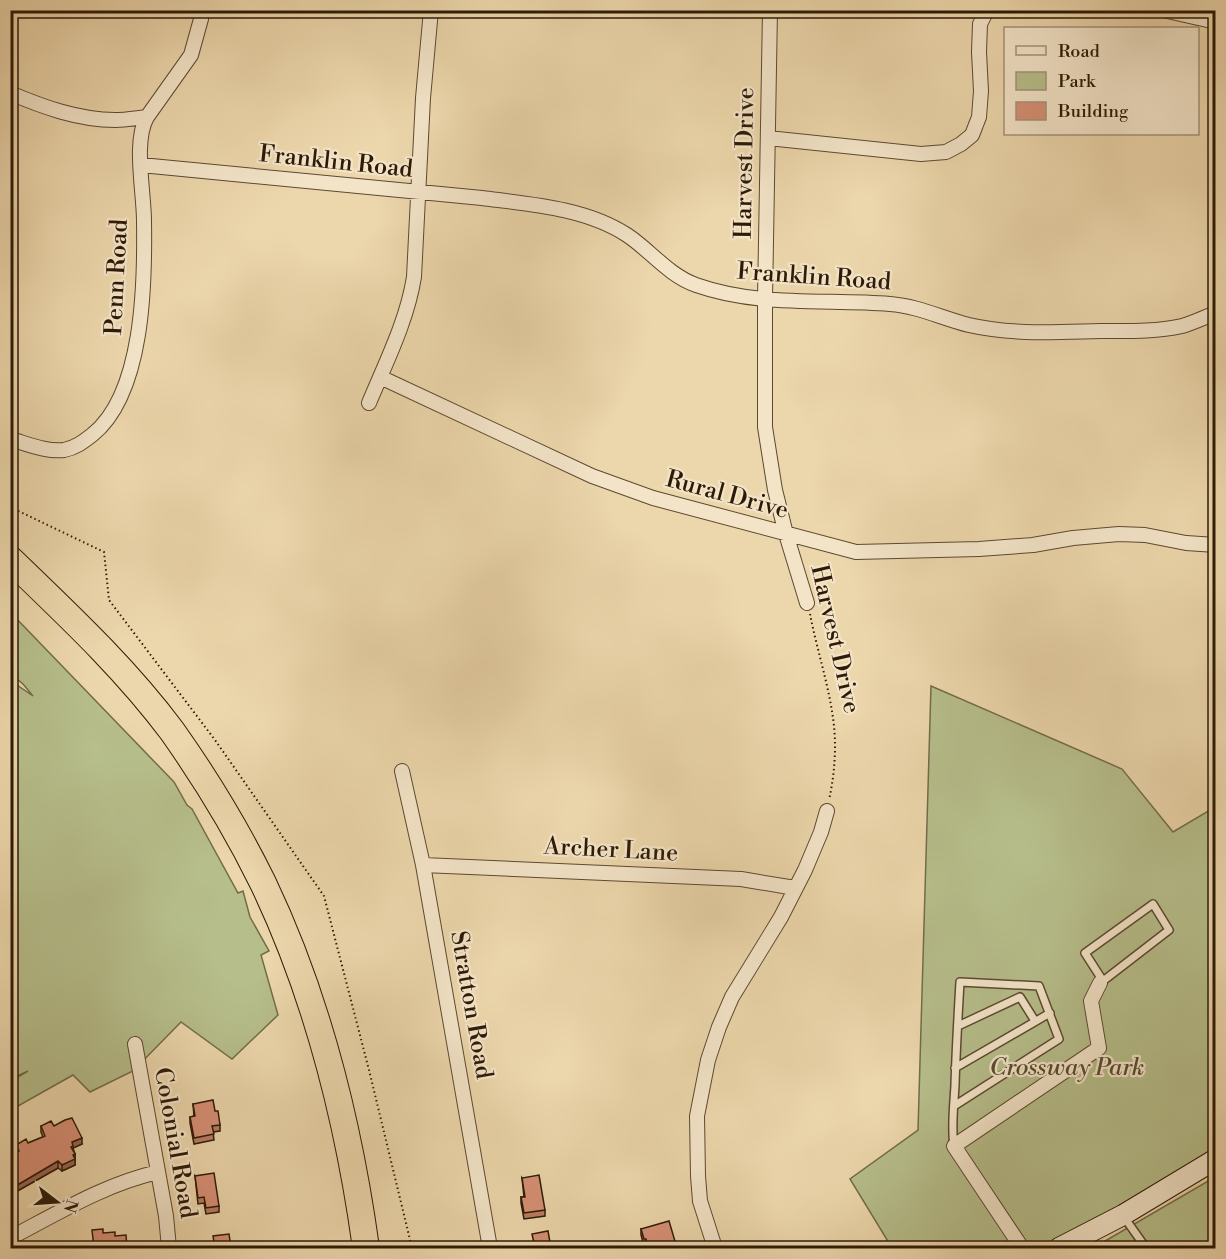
<svg xmlns="http://www.w3.org/2000/svg" width="1226" height="1259" font-family="'Libre Bodoni',serif">
<rect width="100%" height="100%" fill="#ecd6ab"/>
<filter id="stains"><feTurbulence type="fractalNoise" baseFrequency=".00333" numOctaves="4"/><feColorMatrix values="0 0 0 0 .2 0 0 0 0 .09 0 0 0 0 .02 0 0 0 .5 -.17"/></filter>
<radialGradient id="worn" r=".72"><stop offset=".6" stop-color="#630" stop-opacity="0"/><stop offset="1" stop-color="#630" stop-opacity=".3"/></radialGradient>
<!-- green -->
<path fill="#b6be8b" stroke="#726c49" stroke-width="1.5" d="M11,613l163,169 13,23 5,4 46,84 5,-2 7,26 19,34 -8,4 17,60 -46,44 -51,-37 -48,49 -43,21 -17,-17 -62,35v-29l17,-10 -17,8v-398l22,15 -10,-12 -12,-10z
M931,686l191,83 51,63 42,-25v347l-162,94h-161l-42,-69 68,-49z
M1215,1177v71h-122z"/>
<g fill="none" stroke-linecap="round" stroke-linejoin="round">
<!-- lane casing -->
<g stroke="#5d4930" stroke-width="10">
<path id="lane" d="M1100,983l3,-2 66,-51 -16,-26 -68,49 18,28
M958,1026l62,-29 15,24
M955,1068l95,-55
M954,1106l105,-67 -20,-53 -79,-4c-2,34 -4,68 -5,103 -1,20 -4,41 -1,61
M1124,1217l22,31
M1132,1248l9,-5"/>
</g>
<!-- street casing -->
<g stroke="#5d4930" stroke-width="16">
<path id="street" d="M770,10l-5,289v128l10,63 11,44 21,69
M1163,10l53,12
M10,93c33,14 69,27 105,27 10,0 22,-2 32,-3
M768,138l153,16 25,-2 15,-8 11,-9 7,-18 2,-26 -2,-39 1,-28 7,-14
M141,165l341,33c47,6 104,10 145,37 23,15 41,40 69,50 62,22 130,14 194,19 27,2 52,14 79,21 43,10 87,7 131,6 27,0 55,1 82,-5 11,-3 23,-9 34,-13
M380,377l212,99 61,22 203,54 123,-3 54,-4 40,-7 46,-4 26,1 41,8 30,2
M369,403c17,-41 38,-82 45,-126l9,-179 8,-88
M10,439c18,5 36,13 54,11 11,-2 19,-8 28,-15 52,-41 53,-153 52,-214 0,-29 -11,-80 3,-104l44,-62 10,-36v-9
M402,771l21,94 67,383
M423,865l318,14 54,9
M135,1044l31,172 3,32
M10,1238c48,-25 95,-54 148,-66
M715,1248l-15,-47 -2,-25 -1,-60 11,-56 11,-33 13,-30 49,-80 24,-47 16,-38 6,-21
M1022,1248l-68,-102 145,-98 -8,-47 9,-18"/>
</g>
<!-- secondary casing -->
<g stroke="#2d1a07" stroke-width="22">
<path id="secondary" d="M1059,1248l64,-33 93,-56"/>
</g>
<!-- highway casing -->
<g stroke="#2d1a07" stroke-width="28">
<path id="highway" d="M10,559c57,55 115,109 162,172 34,48 65,99 91,152 54,113 86,242 103,365"/>
</g>
<!-- path -->
<path stroke="#2d1a07" stroke-width="2" stroke-dasharray="1.5 3" stroke-linecap="butt" d="M10,507l94,45 5,48 106,140 109,156 45,174 43,178
M810,614c8,42 25,89 25,131 0,19 -2,37 -6,55"/>
<!-- lane -->
<use href="#lane" stroke="#f3e4c8" stroke-width="7"/>
<!-- street -->
<use href="#street" stroke="#f3e4c8" stroke-width="14"/>
<!-- secondary -->
<use href="#secondary" stroke="#f3e4c8" stroke-width="20"/>
<!-- highway -->
<use href="#highway" stroke="#ecd6ab" stroke-width="26"/>
</g>
<!-- wall -->
<path fill="#ba7c65" stroke="#2d1a07" stroke-width="1.5" d="M193,1104l22,7 5,14v6l-7,1 1,8 -20,4 -4,-21v-6l4,-1z
M41,1126h13l28,18 -9,4 2,6v11l-13,6 -4,-3 -44,25 -4,-7v-31l6,-3v-7l12,-2 15,-6 -2,-5z
M195,1176l24,30v6l-13,2 -2,-11 -6,1z
M522,1178l23,32v6l-21,3 -3,-16v-6h3z
M641,1229l36,19h-30l-1,-3 -2,1 -3,-11z"/>
<!-- shaded-wall -->
<path fill="#976553" stroke="#2d1a07" stroke-width="1.5" d="M82,1138v6l-9,4v4l-2,1 1,-11z
M75,1154v11l-13,6v-6z
M58,1161v7l-44,25v-6z"/>
<!-- building -->
<path fill="#d89076" stroke="#2d1a07" stroke-width="1.5" d="M213,1100l2,11h3l2,14 -8,1 2,8 -20,4 -4,-21 5,-1 -2,-12z
M72,1118l10,20 -10,4 1,4 -2,1 4,7 -2,1 2,4 -13,6 -4,-4 -44,26 -4,-7v-25l9,-4 -3,-6 10,-6 2,4 17,-7 -4,-10 10,-5 3,5 11,-6z
M214,1173l5,33 -13,2 -2,-11 -6,1 -3,-22z
M539,1175l6,35 -21,3 -3,-16h4l-3,-19z
M669,1221l8,27h-29l-2,-9h-2l-3,-10z
M103,1229v4l12,-1v4l11,-1 1,13h-33l-2,-18z
M548,1231l3,17h-16l-3,-14z
M229,1234l2,13h-4v1h-13h1l-2,-12z
M789,1244l3,4h-10z"/>
<g text-anchor="middle" dominant-baseline="central" stroke-width="4.5" stroke-linejoin="round" paint-order="stroke">
<!-- street labels -->
<g font-size="24" fill="#2d1a07" stroke="#f3e4c8">
<text transform="translate(336 162) rotate(6)">Franklin Road</text>
<text transform="translate(745 163) rotate(-89)">Harvest Drive</text>
<text transform="translate(117 277) rotate(-87)">Penn Road</text>
<text transform="translate(814 277) rotate(4)">Franklin Road</text>
<text transform="translate(727 495) rotate(15)">Rural Drive</text>
<text transform="translate(835 639) rotate(77)">Harvest Drive</text>
<text transform="translate(611 850) rotate(3)">Archer Lane</text>
<text transform="translate(471 1005) rotate(80)">Stratton Road</text>
<text transform="translate(175 1143) rotate(80)">Colonial Road</text>
</g>
<!-- park labels -->
<g font-size="24" font-style="italic" fill="#564b2f" stroke="#f3e4c8">
<text x="1067" y="1068">Crossway Park</text>
</g>
</g>
<!-- margin -->
<rect width="1226" height="1259" fill="none" stroke="#ecd6ab" stroke-width="36"/>
<rect x="12" y="12" width="1202" height="1235" fill="none" stroke="#2d1a07" stroke-width="3"/>
<rect x="18" y="18" width="1190" height="1223" fill="none" stroke="#2d1a07" stroke-width="1.5"/>
<!-- legend -->
<rect x="1004" y="27" width="195" height="108" fill="#f3e4c8" stroke="#a4937b" stroke-width="1.5"/>
<rect x="1016" y="46" width="30" height="9" fill="#f3e4c8" stroke="#a4937b" stroke-width="1.5"/>
<text x="1058" y="57" font-size="18" fill="#2d1a07">Road</text>
<rect x="1016" y="72" width="30" height="18" fill="#b6be8b" stroke="#a4937b" stroke-width="1.5"/>
<text x="1058" y="87" font-size="18" fill="#2d1a07">Park</text>
<rect x="1016" y="102" width="30" height="18" fill="#d89076" stroke="#a4937b" stroke-width="1.5"/>
<text x="1058" y="117" font-size="18" fill="#2d1a07">Building</text>
<!-- north arrow -->
<g transform="translate(57 1202) rotate(107)" stroke="#f3e4c8" stroke-width="4.5" paint-order="stroke">
<path d="M0-4.5L10 22L0 15L-10 22Z" fill="#2d1a07"/>
<text y="-9" font-size="16" font-weight="bold" text-anchor="middle" fill="#2d1a07">N</text>
</g>
<rect width="100%" height="100%" filter="url(#stains)"/>
<rect width="100%" height="100%" fill="url(#worn)"/>
</svg>
